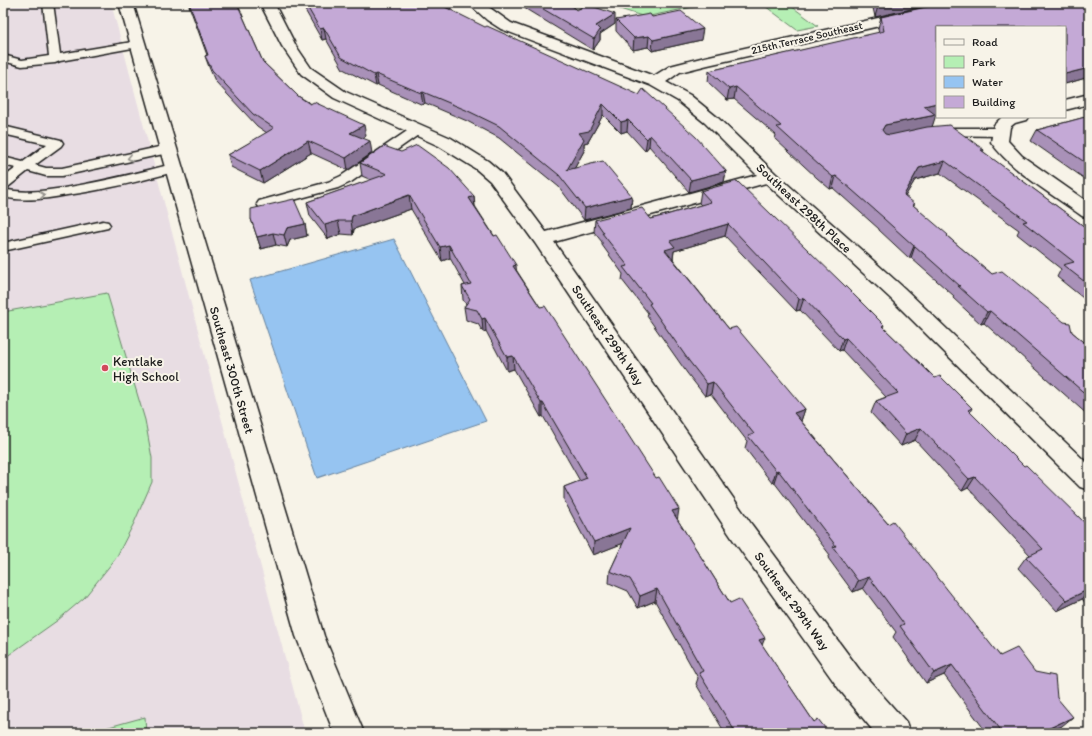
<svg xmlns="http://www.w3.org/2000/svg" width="1092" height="736" font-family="Itim,sans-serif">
<rect width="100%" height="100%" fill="#f7f3e8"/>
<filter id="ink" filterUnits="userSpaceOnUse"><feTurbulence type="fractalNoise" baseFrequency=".025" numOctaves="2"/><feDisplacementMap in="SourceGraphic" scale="8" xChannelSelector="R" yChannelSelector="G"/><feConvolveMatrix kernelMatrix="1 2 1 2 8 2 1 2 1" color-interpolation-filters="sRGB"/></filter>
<g filter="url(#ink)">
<!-- built -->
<path fill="#e8dde3" d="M3,3h108l194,730h-302z"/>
<!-- green -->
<path fill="#b5efb4" stroke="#688668" d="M601,3h111l-67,14z
M761,3h26l31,23 -21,4z
M107,293l38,127 7,38v24l-18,41 -18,35 -32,40 -26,22 -55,39v-347z
M145,717l1,16h-59z"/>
<!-- water -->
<path fill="#96c4f1" stroke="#65819c" d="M394,239l92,182 -169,57 -67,-198z"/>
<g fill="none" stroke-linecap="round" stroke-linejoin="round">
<!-- lane casing -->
<g stroke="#1c1c1c" stroke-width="3">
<path id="lane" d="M43,3h10l7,51 78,-13 5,3 -5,3 -78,14 -5,2 -33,3 -19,-5v-6l19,5 27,-4z
M3,126l58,14 2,3 -2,3 -26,19 11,3h16l106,-23 4,1 2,3 -2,3 -4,1 -106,23h-16l-18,-5 -20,16 -5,1v-10l13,-10 -13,-3v-8l20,5 24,-18 -44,-10z
M417,126l4,1 2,3 -2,3 -70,49 -13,6 -74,20 -5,-1 -2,-3 2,-3 69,-19 13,-6 72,-49z
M938,128h62l4,1 2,3 -2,3 -4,1 -66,-1 -2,-3 2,-3z
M173,164l4,1 2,3 -2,3c-36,10 -73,19 -110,24 -22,4 -42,7 -64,2v-8c21,5 40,2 61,-1 37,-6 73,-15 109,-24z
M103,221l5,1 2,3 -2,3 -105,23v-8z"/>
</g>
<!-- street casing -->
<g stroke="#1c1c1c" stroke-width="3">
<path id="street" d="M119,3h14l191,633 40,97h-30l-38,-97z
M260,3h14l22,43 15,22 35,24 105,46 37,23 14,12 44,59 211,-57 -52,-52 -27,-22 -28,-16 -149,-56 -14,-9 -19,-17h15l28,20 143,53 16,-10 35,-9 240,-54h25l-2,3 -5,1 -255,58 -28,7 -14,10 24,13 27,22 58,56 129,115 185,177v25l-9,-3 -190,-189 -124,-115 -212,59 198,283 107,144 47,53 4,11h-35l-36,-44 -105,-148 -199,-298 -45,-62 -14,-12 -37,-23 -105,-48 -33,-24 -19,-28z
M1089,94v10l-24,6v-10z
M1002,117h26l-2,3 -11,3 -5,4 -2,14 14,15 67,47v15l-7,-2c-27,-20 -72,-46 -91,-74l3,-17z"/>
</g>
<!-- lane -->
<use href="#lane" fill="#f7f3e8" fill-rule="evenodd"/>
<!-- street -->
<use href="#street" fill="#f7f3e8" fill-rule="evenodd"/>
</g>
<!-- wall -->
<path fill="#a991b8" stroke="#1c1c1c" d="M188,3h49l26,59 35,34 68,40 -3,2 9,15 -24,17 -37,-17 -48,30 -32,-16 -3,-12 39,-22 -10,-7 -42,-45 -6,-14 -4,-11 2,-1z
M301,3h147l3,3v4l275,161 -2,11 -35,10 -40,-46 -4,5 -18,-20 -6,2 -18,-18 -15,27 -4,1v8l-10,18 58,27 -1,12 -47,12 -25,-33 -60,-49 -32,-17 -42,-18 -2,2 -45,-20 -2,1 -33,-17 -17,-30 -4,1z
M516,3h53l8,7 38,14 -15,10v6l-7,10z
M872,3h66l-63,14z
M1089,3v74l-24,7v-57l-128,87h-2l-3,13 52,23 -1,2 106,78v72h-1l-31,-25 4,-8 -44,-35 2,-4 -79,-57 -25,7 -10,16 9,10 34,31 44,37 80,58 17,14v70l-105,-93 -3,1 -28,-26 1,-2 -43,-38h-2l-30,-28v-1l-46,-41 -3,1 -13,-11 -42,-39 1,-4 -42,-36 -7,1 -19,-18 1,-11 170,-38 -1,-5 3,-11z
M652,17l49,23 -49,11 -4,-4 -15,3 -17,-19v-11z
M1089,116v64l-1,1 -57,-40 6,-11z
M360,163l114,33 1,10 202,313 53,84 32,42 52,77 15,11h-104l-29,-49 2,-6 -43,-77 -17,7 -10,-17 -19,-8 1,-12 13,-28 -30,12 -29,-55v-13l16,-6 -37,-65 -2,1 -27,-48 -7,2 -21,-40 -3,1 -5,-8 -12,-4 -2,-13 2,-3 -3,-4 -1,-14 3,-1 -15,-27 -8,3 -31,-52 -57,20 -1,6 -12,-1 -13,5 -18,-23 -3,-14 64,-22 -9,-4z
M701,191l183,134 -1,2 52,51 37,30 -2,4 54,54 65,61v80l-7,-8 -25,12 -39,-43 8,-11 4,-2 -62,-67 -6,3 -47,-51 -14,6 -30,-33 5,-12 10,-4 -44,-47 -3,1 -39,-41 -4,1 -71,-75 -51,15 -1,8 56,70 76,80 -4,12 87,103 112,132 35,16 22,26 5,28 -13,7h-62l-43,-58 -18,8 -33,-46 3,-5 -33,-44 -10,4 -25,-34 2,-3 -56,-73 -2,1 -27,-35 2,-7 -36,-47 -6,2 -18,-23 -40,-57 1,-3 -26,-33 1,-6 -21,-29v-3l-8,-10 1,-12 56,-1 50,-14 -2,-2z
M251,219l54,5 2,12 -17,4 -3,7 -11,-2 -15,4z"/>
<!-- shaded-wall -->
<path fill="#897696" stroke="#1c1c1c" d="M894,3h44l-63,14 3,-11z
M451,6v10l-6,-9z
M615,14v10l-15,10v6l-7,10 1,-11 2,-13z
M324,28l2,11 -4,1 -2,-11z
M703,29l-2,11 -49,11 1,-11z
M649,36l-1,11 -15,3 1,-12z
M1089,68v9l-24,7v-10z
M376,74l2,11 -2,1 -2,-11z
M736,87l-2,12 -7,1 2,-11z
M423,92l2,11 -2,2 -2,-12z
M937,103v11l-17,4 4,-12z
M603,104v11l-15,27 -4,1v8l-17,31v-12l12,-37z
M936,115l-4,12 -53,15 3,-12 3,-5z
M628,120l-1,11 -6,2v-11z
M364,125l2,11 -13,9 -3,-12z
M650,135l-1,11 -4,5 2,-12z
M308,141l3,12 -48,30 -3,-12z
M370,141l2,12 -24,17 -2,-12z
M945,161l-5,12 -25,7 -16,27 5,-12 15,-27z
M726,171l-2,11 -35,10 2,-12z
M836,176l-3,12 -3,1 3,-12z
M409,195l2,14 -57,20 -1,6 -2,-14 1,-5z
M474,196l1,13 -6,-11z
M632,196l-1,12 -47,12 1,-12z
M338,221l3,13 -13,5 -3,-14z
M305,224l2,12 -17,4 -3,7 -3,-12 3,-7z
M728,224l-3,12 -51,15 -1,8 -9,3 1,-12 5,-9z
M273,233l3,12 -15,4 -4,-12z
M449,245l1,13 -8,3 -2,-14z
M914,246h1l-4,12h-2z
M516,265l1,14 -4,-13z
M804,298l-4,12 -4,1 3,-12z
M990,311l-6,12 -3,1 6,-12z
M485,318l1,13 -3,1 -1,-13z
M846,338l-4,12 -3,1 4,-12z
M513,356l1,13 -7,2v-14z
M713,382l-2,12 -6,2 2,-12z
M541,403h2v13l-2,1z
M805,409l-4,12 -7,-8z
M921,428l-6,12 -14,6 5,-12z
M778,470l-4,12 -2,1 4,-12z
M975,477l-7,11 -6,3 7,-12z
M679,509l-2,13 -5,-11z
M630,528l-1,13 -36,14 1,-13z
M869,577l-6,11 -10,4 5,-11z
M657,589l-2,12 -17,7 2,-12z
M1089,589v2l-7,8 -25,12 10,-11z
M765,638l-5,12 -1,-10z
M952,665l-8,10 -18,8 8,-10z
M1073,717l-11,9 -13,7h-10z"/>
<!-- building -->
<path fill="#c4a9d6" stroke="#1c1c1c" d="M189,3h48l26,59 35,34 12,8 4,-2 50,23 -14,8 20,8 -24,17 -38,-17 -48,30 -32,-16 46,-27 -21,-14 -41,-44 -7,-14 3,-1z
M305,3h143l3,3 -6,1 40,20 2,-1 152,69 4,-6 53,48 30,34 -35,9 -41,-45 -3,4 -19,-19 -7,2 -18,-18 -14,27 -10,2 5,6 -17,31 36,-9 29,35 -47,12 -26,-33 -60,-49 -33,-16 -43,-18 -2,1 -45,-19 -2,1 -33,-18 -17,-29 -4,1z
M533,3h36l8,7 9,-6 29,10 -19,12 4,4 -6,9z
M878,3h16l-16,3z
M944,3h145v65l-24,6v-47h-128v76l-13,3 12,9 -51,10 -3,5 3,4 5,1 37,-8 23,-2 34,25h-3l108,80v55l-26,-20 11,-3 -51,-40 4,-1 -82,-60 -26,7 -15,27 11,9 -2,1 35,30 -1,1 45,38 10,-3 62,51 6,1 2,9 17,14v51l-99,-86 -3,1 -29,-26h2l-45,-40h-1l-31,-28h1l-48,-42 -3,1 -13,-11 -43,-39 4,-1 -45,-39 -7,2 -20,-18 175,-40 -3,-14z
M681,11l22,18 -50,11 -4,-4 -15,2 -18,-18 34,-6 2,3z
M1089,116v49l-52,-35z
M417,145l32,23 25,28 -5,2 25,38 3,-1 19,30 -3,1 27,41 5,-1 111,172 3,-1 20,32 -7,2 58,92 9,-4 26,39 -6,2 55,82 4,-3 11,14h-93l-37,-60 4,-2 -46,-82 -17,7 -10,-17 -20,-8 20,-43 -36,14 -30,-55 23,-9 -44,-75h-2l-28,-47 -6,1 -22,-39 -3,1 -5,-9 -13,-3 6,-8 -8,-13 9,-2 -22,-39 -9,2 -31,-52 -57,21 -1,5h-13l-13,4 -18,-23 80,-28 -27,-11 24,-17 17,6z
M737,181l106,103 41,41 -2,1 53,52 5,-2 32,32 -4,2 56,56 2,-1 63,62v62l-22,11 -41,-43 17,-8 -68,-72 -6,2 -48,-51 -15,6 -30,-33 22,-8 -52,-55 -3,1 -39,-41 -5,1 -71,-75 -58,17 5,6 -10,3 64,79 7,-2 69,82 -11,4 94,111 5,-3 107,135 17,-8 18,24 20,4 2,22 16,19 -34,16h-36l-51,-68 -18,8 -34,-47 4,-2 -35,-47 -11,4 -25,-34 3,-1 -58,-76 -2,1 -28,-35 6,-2 -41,-52 -6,2 -18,-23 -40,-57 2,-1 -28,-36 5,-1 -26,-33h2l-9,-13 47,-12 9,11 15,-4 45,-13 -10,-11z
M294,199l11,25 -18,4 -3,7 -11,-2 -16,4 -6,-18v-10z"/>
<!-- one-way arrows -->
<defs><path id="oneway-chevron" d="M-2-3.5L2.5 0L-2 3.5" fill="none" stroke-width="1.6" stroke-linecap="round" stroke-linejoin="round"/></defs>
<g stroke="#94928c">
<use href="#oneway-chevron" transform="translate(130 158) rotate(167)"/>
<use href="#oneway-chevron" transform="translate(42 195) rotate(-7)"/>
</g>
</g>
<!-- markers -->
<circle fill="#d1495b" stroke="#f7f3e8" stroke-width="1.5" cx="105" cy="368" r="4"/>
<g text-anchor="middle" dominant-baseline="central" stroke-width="4" stroke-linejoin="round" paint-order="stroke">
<!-- far-street labels -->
<g font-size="11" fill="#1c1c1c" stroke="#f7f3e8">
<text transform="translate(807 38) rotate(-13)">215th Terrace Southeast</text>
</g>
<!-- street labels -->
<g font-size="13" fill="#1c1c1c" stroke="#f7f3e8">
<text transform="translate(804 208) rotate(43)">Southeast 298th Place</text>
<text transform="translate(608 335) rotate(56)">Southeast 299th Way</text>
<text transform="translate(232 370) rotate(74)">Southeast 300th Street</text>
<text transform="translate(792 601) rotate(54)">Southeast 299th Way</text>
</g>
<!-- poi labels -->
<g font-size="13" fill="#1c1c1c" stroke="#f7f3e8" text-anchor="start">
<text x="113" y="361">Kentlake<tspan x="113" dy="15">High School</tspan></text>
</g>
</g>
<!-- margin -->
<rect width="1092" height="736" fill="none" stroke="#f7f3e8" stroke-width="16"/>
<rect x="8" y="8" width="1076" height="720" fill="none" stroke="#1c1c1c" stroke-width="1.5" filter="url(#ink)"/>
<!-- legend -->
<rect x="936" y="26" width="130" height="92" fill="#f7f3e8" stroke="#9f9d96"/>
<rect x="944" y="39" width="20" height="6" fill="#f7f3e8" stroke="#9f9d96"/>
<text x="972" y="46" font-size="12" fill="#1c1c1c">Road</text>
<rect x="944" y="56" width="20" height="12" fill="#b5efb4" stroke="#9f9d96"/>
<text x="972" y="66" font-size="12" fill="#1c1c1c">Park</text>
<rect x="944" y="76" width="20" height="12" fill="#96c4f1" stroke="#9f9d96"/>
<text x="972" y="86" font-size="12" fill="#1c1c1c">Water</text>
<rect x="944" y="96" width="20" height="12" fill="#c4a9d6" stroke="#9f9d96"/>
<text x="972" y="106" font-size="12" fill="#1c1c1c">Building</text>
</svg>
